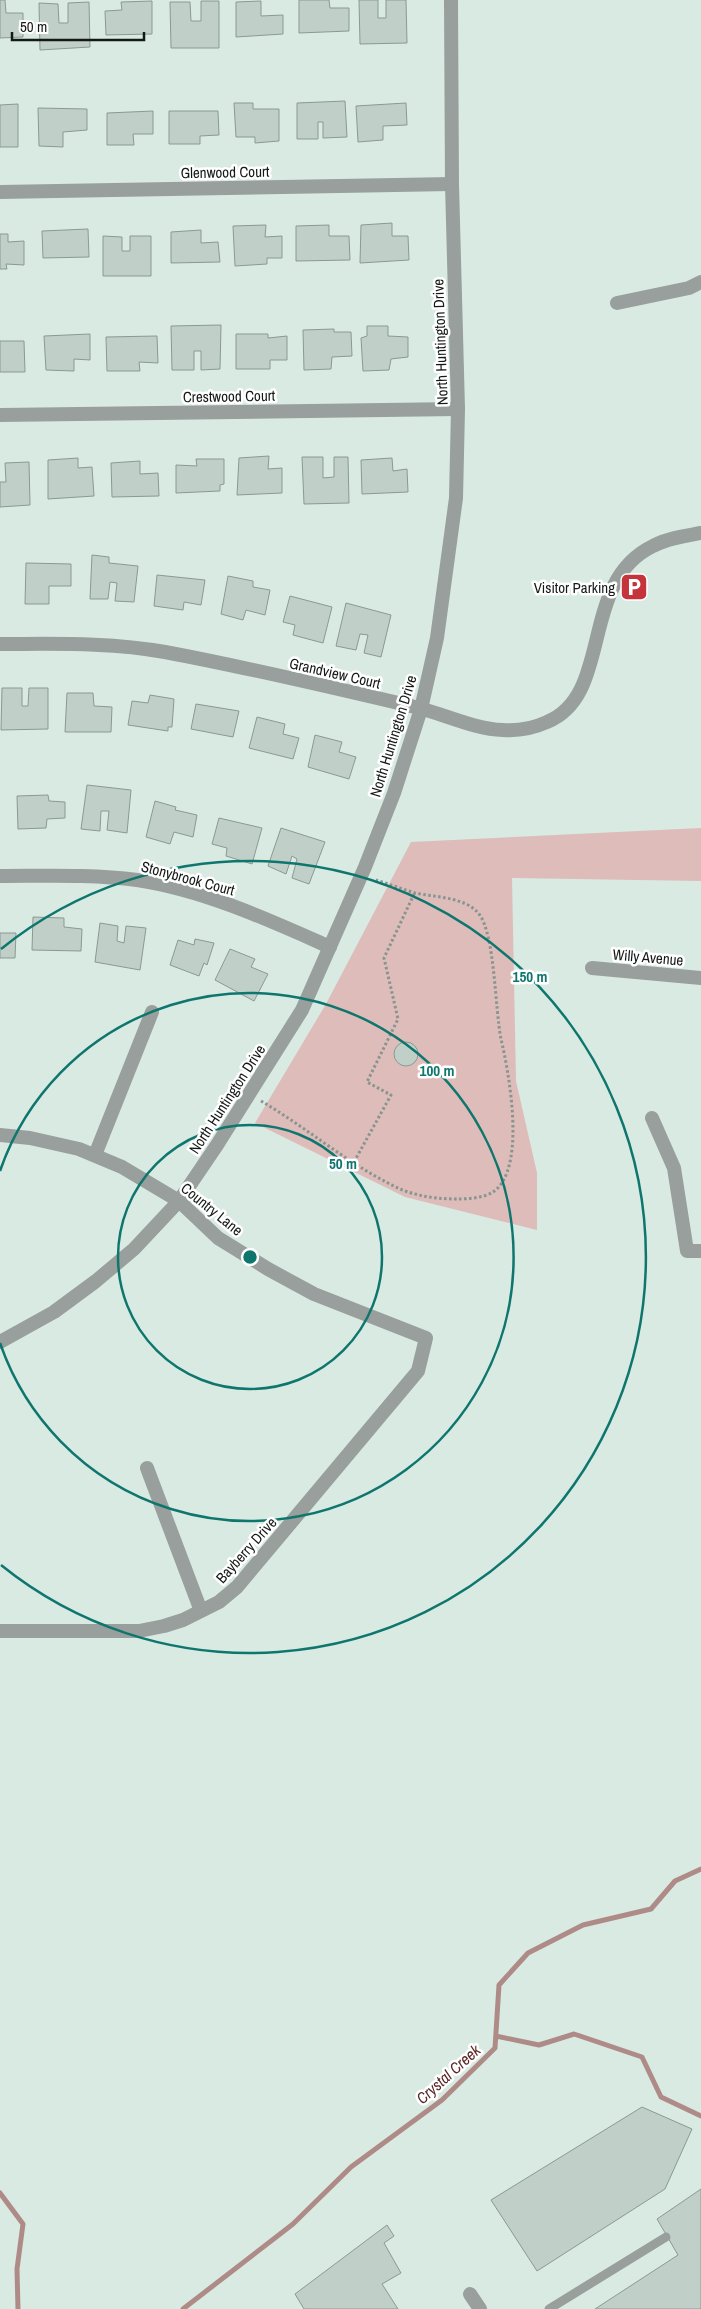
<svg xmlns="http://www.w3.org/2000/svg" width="701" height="2309" font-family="'Archivo Narrow',sans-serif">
<rect width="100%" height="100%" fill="#d9eae3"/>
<!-- green -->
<path fill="#ddbcb9" d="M701,828v53l-189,-3 4,203 21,92v57l-132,-33 -150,-74 71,-119 85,-162z"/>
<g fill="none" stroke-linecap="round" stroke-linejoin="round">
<!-- stream -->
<path stroke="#af8b88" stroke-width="5" d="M496,2036l43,9 35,-11 68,23 19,40 40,19
M0,2193l23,31 -6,45 1,40
M183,2309l110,-85 58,-57 91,-67 53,-52 4,-63 29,-32 55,-28 68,-16 24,-28 26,-12"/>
</g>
<!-- building -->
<path fill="#c0d0c9" stroke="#8a9a93" d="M0,0h5l1,13h17v24l-23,1z
M299,0h30l1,8h19v23l-50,2z
M359,0h19v18h8v-18h20l1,43 -47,1z
M152,1v33l-46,1 -1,-24 17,-1 -1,-8z
M201,1h18v47h-48l-1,-46h20l1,19h10z
M261,1v15l22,-1v19l-47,3v-35z
M89,2l1,45 -50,3 -1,-47 19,1 1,19h9v-20z
M345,101l2,36 -24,1v-16h-5v17h-21v-36z
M234,103h19v6h26v32l-24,2v-6h-19z
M406,103l1,22 -24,1v14l-25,2 -2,-36z
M18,104v43h-18v-42z
M38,108l49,1v21l-24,2v15l-24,-1z
M153,111v23h-20l1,11h-27v-32z
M169,111h49l1,24 -19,1v8h-31z
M392,223v13h16l1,24 -49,3 1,-38z
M266,225l-1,12 17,-1v22h-15v6l-32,2 -2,-40z
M329,225v11h20l1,24 -54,1v-35z
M88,229l1,28 -46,1 -1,-27z
M201,230v13l17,-1 2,20 -49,1v-31z
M0,234h8v8l16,-1v24l-18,-1 1,5h-7z
M103,236l19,1v14h8v-15h21v40h-48z
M221,325l-1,44 -19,1v-19h-7v19h-22l-1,-44z
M367,326h21v10l20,1v20l-17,2 -2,11 -26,1 -2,-33 6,-2z
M334,329v3h17l1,24 -20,1 -1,12 -27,1 -1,-40z
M90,334v26l-16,-1v12l-28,-1 -2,-34z
M236,334h32v4l19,-2v24h-17v9h-34z
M157,336l1,27 -19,-1 1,9h-33l-1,-34z
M0,341h24l1,31h-25z
M269,456l-1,13 14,-1v25l-45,2 2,-37z
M302,457h21v21l11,-1v-20h14l1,46 -45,1z
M78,458v10l14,-1 2,29 -46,3v-39z
M392,458l1,13 14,-2 1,23 -46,2 -1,-34z
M196,459h28v25l-4,1v6l-44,2v-28l21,1z
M140,461v13l18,-1 1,23 -47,1 -1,-34z
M29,462l1,43 -30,2v-25h6l-1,-19z
M92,555l17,2v6l29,3 -4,36 -19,-1 2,-18 -7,-1 -2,17h-18z
M26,563l45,1v22h-22v18h-24z
M157,575l48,5 -4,25 -17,-3 -1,8 -29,-4z
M228,576l25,5v6l17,3 -5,25 -19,-5 -3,10 -22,-6z
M290,596l42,11 -9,36 -30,-8 2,-10 -12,-3z
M346,603l45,12 -10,42 -17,-4 4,-18 -8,-1 -4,16 -20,-4z
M2,688h20v18h6l1,-18h19v41l-47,1z
M67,693h26l1,13 18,1 -1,25h-46z
M150,695l24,4 -2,28h-4v4l-40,-6 4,-24 16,2z
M196,704l43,7 -6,26 -42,-8z
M257,717l28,7 -2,10 16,4 -6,21 -44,-11z
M315,735l27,7 -3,10 17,5 -7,22 -41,-12z
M87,785l44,5 -4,43 -20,-3 2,-19h-8l-1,20 -19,-2z
M48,795l1,6 16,1v16l-18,1 -1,9 -28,1 -1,-33z
M155,801l21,6 -1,3 22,5 -4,22 -19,-5 -4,12 -24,-7z
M219,818l43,10 -10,36 -26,-8 1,-8 -15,-4z
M281,828l44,14 -16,42 -17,-6 5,-19 -5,-3 -6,18 -18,-8z
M33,917l31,1v9l18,2 -1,22 -49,-1z
M100,923l18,3 -1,15 7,2 2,-17 20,2 -6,42 -45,-8z
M0,933h16l-1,25h-15z
M195,939l19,4 -7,22 -3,-2 -5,13 -29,-11 8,-25 16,5z
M230,949l25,10 -4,8 17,7 -14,27 -39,-21z
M394 1054a12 12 0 1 1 24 0a12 12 0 1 1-24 0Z
M642,2107l50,22 -27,60 -128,82 -46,-71z
M701,2189v120h-106l83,-54 -21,-36z
M387,2225l7,11 -10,7 17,30 -19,11 16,25h-94l-9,-15z"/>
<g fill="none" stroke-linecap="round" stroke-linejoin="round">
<!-- path -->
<path stroke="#88948f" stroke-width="3" stroke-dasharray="2.5 2.5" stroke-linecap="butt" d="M261,1101c43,25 84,60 127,82 21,12 44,16 69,16 10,0 27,-1 36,-7 34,-23 16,-119 8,-153 -6,-29 -6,-105 -22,-125 -13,-17 -45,-17 -64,-21 -13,-4 -26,-9 -39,-13
M354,1162l37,-67 -24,-13 31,-63 -14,-61 31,-66"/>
<!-- service -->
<path stroke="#989f9c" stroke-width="9" d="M549,2309l117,-72"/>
<!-- minor -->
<path stroke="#989f9c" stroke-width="14" d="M0,192l452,-8
M617,303l72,-15 12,-6
M0,415l458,-6
M0,644c55,0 110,-2 165,8 85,16 170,36 254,56 27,7 56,21 84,22 15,1 31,-2 44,-8 67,-27 31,-140 106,-176 15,-8 32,-10 48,-13
M0,876c45,0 92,-2 137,4 67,10 132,40 193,67
M592,968l109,10
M652,1118l22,50 13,83h14
M0,1135l30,3 49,11 43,18 57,34 39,37 50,31 46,25 112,44 -8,33 -181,216 -18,15 -36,18 -19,6 -25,5h-139
M95,1155l57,-143
M147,1468l54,143
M470,2294l10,15"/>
<!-- tertiary -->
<path stroke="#989f9c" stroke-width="14" d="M0,1342l54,-30 42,-31 38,-32 45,-48 38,-56 85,-135 63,-143 29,-74 27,-84 16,-71 19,-140 2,-89 -6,-225 -1,-184"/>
</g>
<!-- distance rings -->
<g fill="none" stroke="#0f766e" stroke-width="2.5">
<circle cx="250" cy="1257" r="132"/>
<path d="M0 1171A264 264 0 1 1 0 1343"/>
<path d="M1 949A396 396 0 1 1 1 1565"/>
</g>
<!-- icons -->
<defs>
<g id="parking-square" transform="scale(1.4375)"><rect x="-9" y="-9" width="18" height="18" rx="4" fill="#c4343a" stroke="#fff"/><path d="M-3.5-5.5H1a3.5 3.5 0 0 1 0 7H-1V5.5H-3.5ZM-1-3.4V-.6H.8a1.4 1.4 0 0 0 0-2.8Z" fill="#fff"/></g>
</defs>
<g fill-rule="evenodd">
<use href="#parking-square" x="634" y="587"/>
</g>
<g text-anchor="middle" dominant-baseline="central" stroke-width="5" stroke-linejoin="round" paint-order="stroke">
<!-- street labels -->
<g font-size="15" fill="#141917" stroke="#fff">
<text transform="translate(225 172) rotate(-1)">Glenwood Court</text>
<text transform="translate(440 342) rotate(-92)">North Huntington Drive</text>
<text transform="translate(229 396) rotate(-1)">Crestwood Court</text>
<text transform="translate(335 673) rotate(13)">Grandview Court</text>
<text transform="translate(393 736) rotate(-73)">North Huntington Drive</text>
<text transform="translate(188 878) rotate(15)">Stonybrook Court</text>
<text transform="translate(648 957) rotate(5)">Willy Avenue</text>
<text transform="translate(227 1099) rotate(-57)">North Huntington Drive</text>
<text transform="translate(212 1209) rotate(39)">Country Lane</text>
<text transform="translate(246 1550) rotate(-48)">Bayberry Drive</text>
</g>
<!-- poi labels -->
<g font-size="15" fill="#141917" stroke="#fff" text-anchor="end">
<text x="615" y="587">Visitor Parking</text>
</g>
<!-- water labels -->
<g font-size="16" font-style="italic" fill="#5a2826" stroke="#fff">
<text transform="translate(448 2074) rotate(-42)">Crystal Creek</text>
</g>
</g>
<circle cx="250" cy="1257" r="8" fill="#0f766e" stroke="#fff" stroke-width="2.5"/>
<g font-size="15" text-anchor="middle" font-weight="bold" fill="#0f766e" stroke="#fff" stroke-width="5" stroke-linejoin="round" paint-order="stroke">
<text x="530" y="982">150 m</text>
<text x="437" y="1076">100 m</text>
<text x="343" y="1169">50 m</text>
</g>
<!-- scale -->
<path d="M12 32v8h132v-8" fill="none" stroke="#141917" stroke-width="2.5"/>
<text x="20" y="32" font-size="15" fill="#141917" stroke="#ffffff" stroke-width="4" paint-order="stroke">50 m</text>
</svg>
